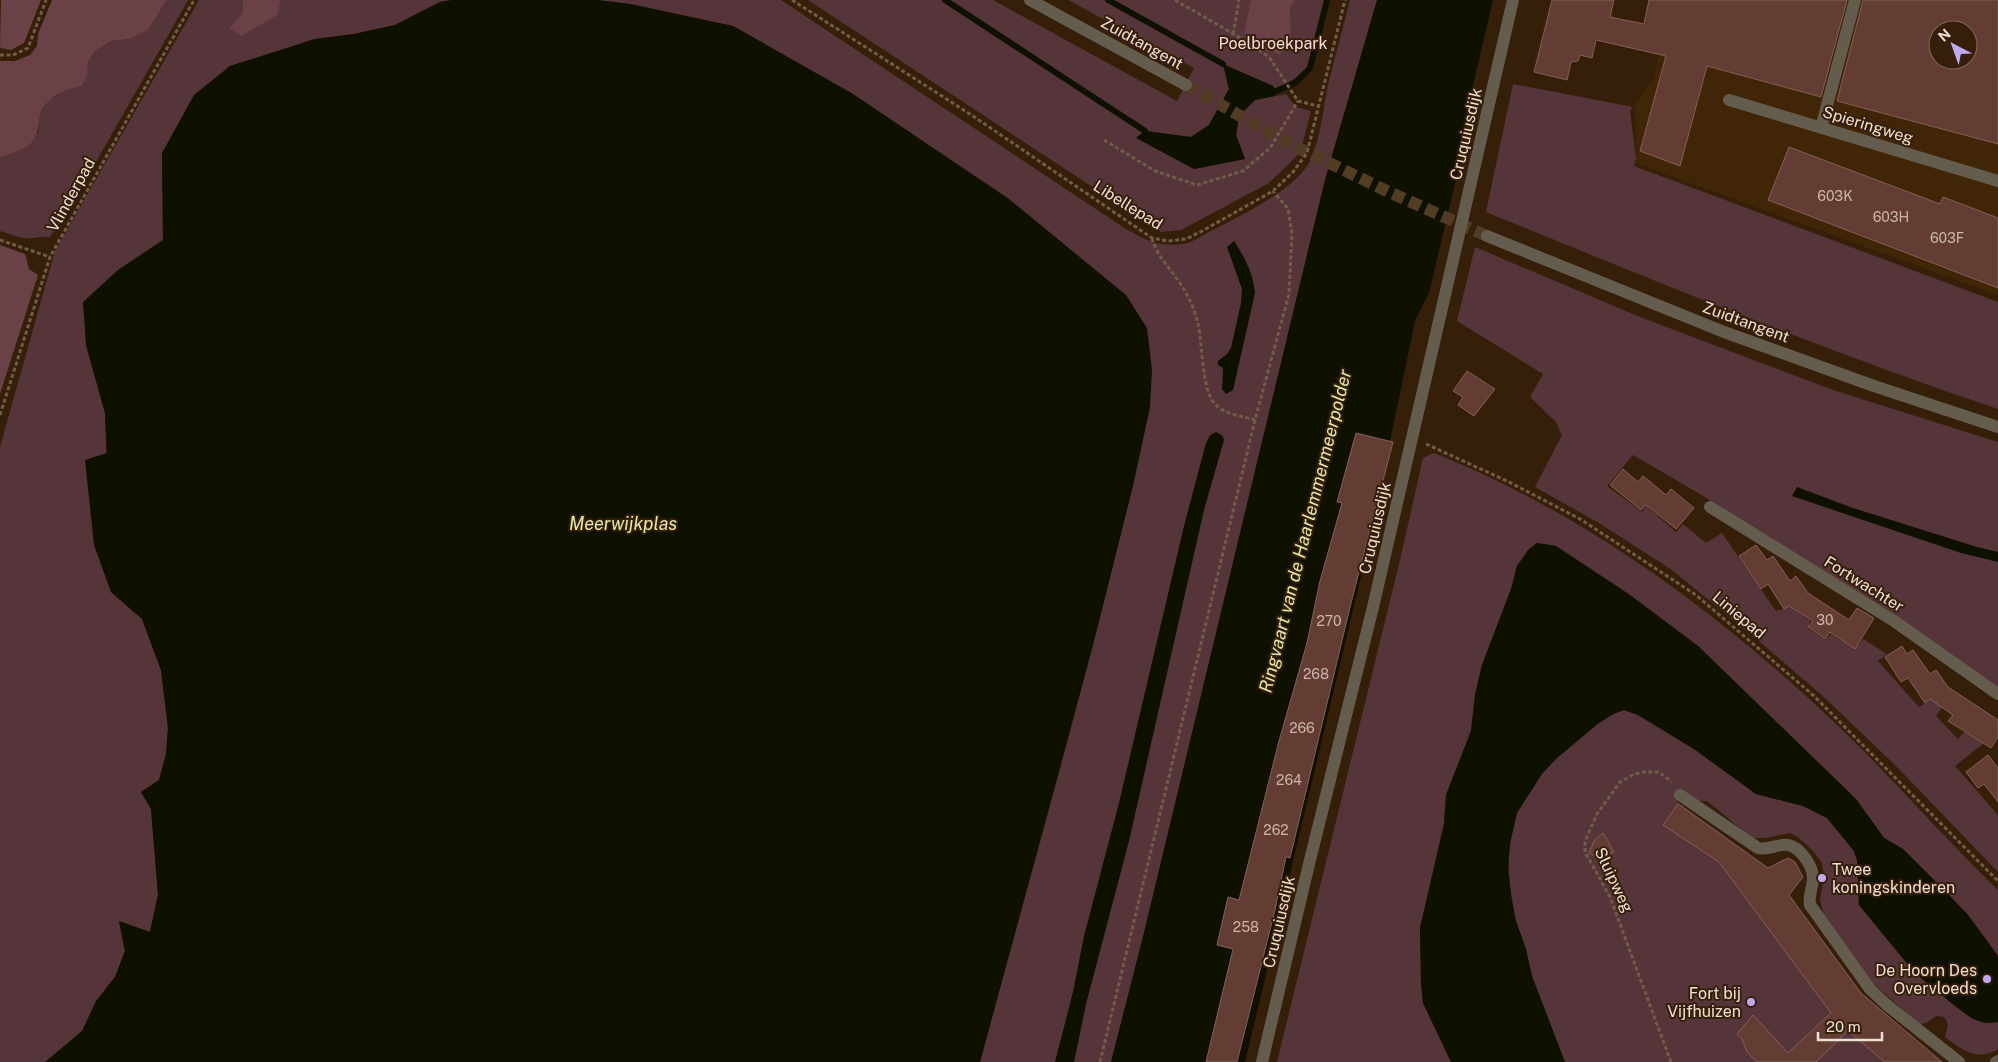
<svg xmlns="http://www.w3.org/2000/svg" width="1998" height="1062" font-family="'Public Sans',sans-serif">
<rect width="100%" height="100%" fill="#361f08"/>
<!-- built -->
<path fill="#412507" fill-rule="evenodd" d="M1674,0h324v295l-363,-132 1,-4 -1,-55 18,-24zM1938,30h30v30h-30z"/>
<!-- green -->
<path fill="#553539" d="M167,0h21l-117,206 -21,31c-7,0 -11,0 -17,1 -10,2 -23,-4 -33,-7v-73l18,-7 20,-18 2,-19 7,-13 21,-12 26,-37 17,-11 19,-2 18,-9z
M199,0h253l-12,2 -45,23 -41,9 -39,5 -85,27 -68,87 1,87 -45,30 -32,75 19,68 6,179 31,27 19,51 7,58 -2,26 -7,26 -18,12 10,17 7,86 -8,37 -31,-10 6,29 -10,26 -9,11 -3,16 -32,45 -19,13h-52v-615l55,-196z
M597,0h184l342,227c22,13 34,20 60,17 9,-1 20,-9 28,-13 28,-15 87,-42 100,-72 10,-23 12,-50 17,-74 7,-29 15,-57 22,-85h27l-52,180 -183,761 -31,121h-131c59,-218 122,-435 170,-655l-297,-313 -120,-68 -103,-22z
M808,0h185l184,101 17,-33 -126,-68h259l-17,68 -34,23 -53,-27 6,25 -20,36 -18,12 -45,-6 -9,6 57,32 51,-10 -9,-24 3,-19 16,-16 31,-6 10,13 15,4 -11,42 -31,30 -88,47 -20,2z
M1513,84l120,23 -3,4 6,48 -2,7 364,136v107c-174,-58 -343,-128 -512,-197z
M1475,247l165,70 193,73 165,52v246l-117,-81 -181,-113 -67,-39 -26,31 35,26 4,-6 30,26 7,-8 23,19 16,-10 54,78 14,-4 21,14 -4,7 18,12 6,-6 24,15 8,-10 24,15 -9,7 41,46 14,-9 11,6 -8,12 22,23 6,-7 20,11 -29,23 43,49v57l-102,-106 -71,-68 -66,-57 -87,-71 -73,-47 -64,-36 27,-52 -6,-13 -26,-25 13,-23 -86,-53z
M1434,453c150,60 281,157 398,267 57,54 109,115 166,170v66l-30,-41 -19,-20 -46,-46 -19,-11 -28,-39 -158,-153 -68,-51 -74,-49 -19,-3 -20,23 -6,23 -29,76 -7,30 -4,36 -25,64 -2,29 -24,104 1,55 2,20 28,59h-174l123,-502 23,-102z
M1624,710l14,5 56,34 62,45 47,12 24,12 27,33 3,9 2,45 55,67 41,34 18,13 12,4 13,-1v27c-20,13 -36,1 -53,-12 2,-9 5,-12 -1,-20l-8,-1 -10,7 -7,1 -46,-41 -49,-66 -4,-18 4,-22 -2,-14 -9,-12 -14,-13 -9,-5 -25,5h-13l-45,-37h-31l92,67 19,-10 8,4 8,15 -14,18 72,98 81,69h-377c-12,-28 -24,-56 -33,-85 -3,-10 -4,-20 -7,-30 -3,-9 -7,-19 -10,-28 -7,-34 -10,-72 2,-106 8,-25 31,-48 51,-65 17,-14 34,-31 56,-38z"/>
<!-- forest -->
<path fill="#694146" d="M1,0h40l-17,43 -13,7 -11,-2z
M52,0h115l-19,30 -18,9 -19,2 -17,11 -7,12 1,9 -6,13c-17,3 -38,12 -42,30 -2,11 -2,21 -11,29 -9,6 -19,9 -29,13v-97h15l15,-6 7,-9 1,-12z
M243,0h38l-4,15 -36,21 -12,-8 14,-15z
M1251,0h44l-5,8 1,35 -12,12 -35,-22z
M0,245l25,9 4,15 9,6 -38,119z"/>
<!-- water -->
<path fill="#0e1000" d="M452,0h145l33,4 103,22 120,68 156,105 117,96 21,33 5,42 -2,37 -17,79 -39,155 -114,421h-935l37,-31 14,-30 19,-24 10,-26 -6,-30 31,11 8,-37 -7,-86 -10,-17 18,-12 7,-26 2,-26 -7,-58 -19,-51 -31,-27 -17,-47 -9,-85 22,-7 -2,-40 -19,-68 -3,-43 35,-32 45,-30 -1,-87 32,-58 36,-29 85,-27 39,-5 41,-9 45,-23z
M1377,0h116l-26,111 -1,26 -37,156 -14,28 -47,226 -123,515h-134l31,-121 183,-761z
M1223,64l50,22 3,5 -1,5 -20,4 -16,16 -3,19 9,24 -51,10 -58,-31 9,-7 46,6 18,-12 20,-36z
M1234,241c11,17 19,32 21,52l-22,97 -7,4 -4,-5 1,-21 -5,-3v-4l9,-7 4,-6 10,-45 1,-14 -15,-42z
M1216,432l6,3 2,5 -20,70 -75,331 -43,163 -12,58h-19l18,-70 11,-56 35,-133 65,-277 22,-83 4,-8z
M1797,487l56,21 124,39 21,5v10l-37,-9 -169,-57z
M1537,543l19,3 74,49 68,51 158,153 28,39 19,11 46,46 19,20 30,41v66l-13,1 -12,-4 -18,-13 -41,-34 -55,-67 -2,-45 -3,-9 -27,-33 -24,-12 -47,-12 -62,-45 -56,-34 -14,-5 -11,4 -14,9 -42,35 -15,16 -25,39 -7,31 -2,24 3,26 5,27 10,28 6,27 33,86h-114l-28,-59 -2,-20 -1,-55 24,-104 2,-29 25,-64 4,-36 7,-30 29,-76 6,-23 11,-16z"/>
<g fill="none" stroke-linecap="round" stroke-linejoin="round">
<!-- stream -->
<path stroke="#0e1000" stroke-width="6" d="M945,0l200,131
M1108,0l115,64
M1276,91l19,-8 15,-15 17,-68"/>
</g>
<!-- building -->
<path fill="#633d33" stroke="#846056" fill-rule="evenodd" d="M1552,0h62l-4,17 34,7 5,-24h198l-26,97 -114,-31 -27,100 -40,-15 26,-95 -70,-16 -4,18 -12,-3 -2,6 -7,1 -4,18 -33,-8z
M1863,0h135v144l-161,-43zM1938,30h30v30h-30z
M1789,147l151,57 3,-7 55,21v70l-230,-88z
M1467,371l28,18 -21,27 -16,-11 5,-8 -10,-6z
M1356,433l37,9 -41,157 -62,259 -4,-1 -11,53 -38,152h-31l27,-113 -16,-4 11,-48 11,3 40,-159 28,-98 13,-62 22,-78 -5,-1z
M1623,469l15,13 5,-6 23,19 5,-6 23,19 -18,21 -30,-24 -5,5 -31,-25z
M1756,545l11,15 6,-4 17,25 6,-5 12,17 41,27 8,-12 17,10 -19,31 -25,-17 -5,7 -17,-12 5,-6 -24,-15 -5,3 -16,-25 -7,5 -22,-33z
M1902,646l5,8 6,-4 17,24 6,-4 12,17 50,33v17l-7,11 -43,-27 5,-6 -23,-16 -5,4 -17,-25 -7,4 -16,-25z
M1988,755l10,13v34l-14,-18 -6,4 -12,-16z
M1678,804l90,64 20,-10 7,4 8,15 -14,18 72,98 81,69h-57l-37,-31 -32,31h-59l-10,-10 -5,-13 -5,-5 16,-19 35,38 43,-40 -112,-151 -56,-37z
M1603,833l11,19 -11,5h-6l-8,-4 5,-12z"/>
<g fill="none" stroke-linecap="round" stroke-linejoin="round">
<!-- minor-tunnel -->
<path stroke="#523c26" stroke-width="12" stroke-dasharray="12 6" stroke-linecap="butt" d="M1186,85l100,57 103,50 98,44"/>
<!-- path -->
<path stroke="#715c48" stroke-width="3" stroke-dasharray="4 2.5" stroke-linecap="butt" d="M792,0l181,116 179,122 16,3 18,-2 16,-8 71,-40 20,-19 14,-19 38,-153
M1175,0l76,44 18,13 29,44 20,5
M1233,34l6,-34
M0,55h13l15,-7 18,-48
M1104,140l51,31 42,14 46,-14 27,-23 28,-47
M1152,238c5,19 19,31 30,48 7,11 13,25 16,38 5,21 3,67 18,81 10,10 27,11 39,15
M0,240l50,17
M0,415l50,-158 144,-257
M1426,444l81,37 73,38 116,76 118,101 184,185
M1100,1062l155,-642 34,-126 3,-60 -4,-25 -15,-18
M1671,1062l-61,-165 -25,-45v-11l12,-27 23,-32 14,-8 10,-2h15l13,10"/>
<!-- minor -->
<path stroke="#645d4e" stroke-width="12" d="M1030,0l156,85
M1729,100l269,81
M1821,128l34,-128
M1487,236l237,96 150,54 124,41
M1710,507l184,114 104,73
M1680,795l78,53c11,3 20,-5 30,-3 12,2 25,21 25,33 0,10 -5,17 -3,27l60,84 17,16 72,57
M1262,1062l47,-198 65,-261 139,-603
M1996,1062l2,-1"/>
</g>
<!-- markers -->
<g fill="#bcaaf5" stroke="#361f08" stroke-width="2">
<circle cx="1822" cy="878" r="5"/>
<circle cx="1987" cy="979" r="5"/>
<circle cx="1751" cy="1002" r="5"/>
</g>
<g text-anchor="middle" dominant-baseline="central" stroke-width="4" stroke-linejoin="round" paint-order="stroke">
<!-- number labels -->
<g font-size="14" fill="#ccb6aa">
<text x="1835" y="196">603K</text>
<text x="1891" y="217">603H</text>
<text x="1947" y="238">603F</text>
<text x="1825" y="620">30</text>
<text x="1329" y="621">270</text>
<text x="1316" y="674">268</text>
<text x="1302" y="728">266</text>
<text x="1289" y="780">264</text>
<text x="1276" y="830">262</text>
<text x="1246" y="927">258</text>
</g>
<!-- street labels -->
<g font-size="16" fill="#efdfd2" stroke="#361f08">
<text transform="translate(1142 43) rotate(29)">Zuidtangent</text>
<text transform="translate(1868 125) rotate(17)">Spieringweg</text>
<text transform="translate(1466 134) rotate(-77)">Cruquiusdijk</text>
<text transform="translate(71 195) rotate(-61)">Vlinderpad</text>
<text transform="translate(1128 205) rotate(32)">Libellepad</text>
<text transform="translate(1746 322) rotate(20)">Zuidtangent</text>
<text transform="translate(1375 528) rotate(-77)">Cruquiusdijk</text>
<text transform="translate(1864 584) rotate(32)">Fortwachter</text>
<text transform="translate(1739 615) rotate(40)">Liniepad</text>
<text transform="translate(1614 880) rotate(65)">Sluipweg</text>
<text transform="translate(1279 922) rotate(-77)">Cruquiusdijk</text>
</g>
<!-- park labels -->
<g font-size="16" fill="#f8dadd" stroke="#361f08">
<text x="1273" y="43">Poelbroekpark</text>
</g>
<!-- poi labels -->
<g font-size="16" fill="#efdfd2" stroke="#361f08" text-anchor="end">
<text x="1832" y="869" text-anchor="start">Twee<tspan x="1832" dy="18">koningskinderen</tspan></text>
<text x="1977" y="970">De Hoorn Des<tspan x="1977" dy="18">Overvloeds</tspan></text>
<text x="1741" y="993">Fort bij<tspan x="1741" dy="18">Vijfhuizen</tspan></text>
</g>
<!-- water labels -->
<g font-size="18" font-style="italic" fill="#e3eaa7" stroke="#361f08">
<text x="623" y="523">Meerwijkplas</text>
<text transform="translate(1305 531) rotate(-76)">Ringvaart van de Haarlemmermeerpolder</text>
</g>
</g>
<!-- north arrow -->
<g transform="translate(1953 45) rotate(319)"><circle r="24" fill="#361f08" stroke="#806c59"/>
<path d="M0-4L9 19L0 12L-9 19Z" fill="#bcaaf5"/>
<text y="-8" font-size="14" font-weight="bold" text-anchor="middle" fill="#efdfd2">N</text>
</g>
<!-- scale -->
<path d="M1818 1032v8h64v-8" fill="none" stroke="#efdfd2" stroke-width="2.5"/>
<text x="1826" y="1032" font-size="15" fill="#efdfd2" stroke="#361f08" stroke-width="4" paint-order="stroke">20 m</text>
</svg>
